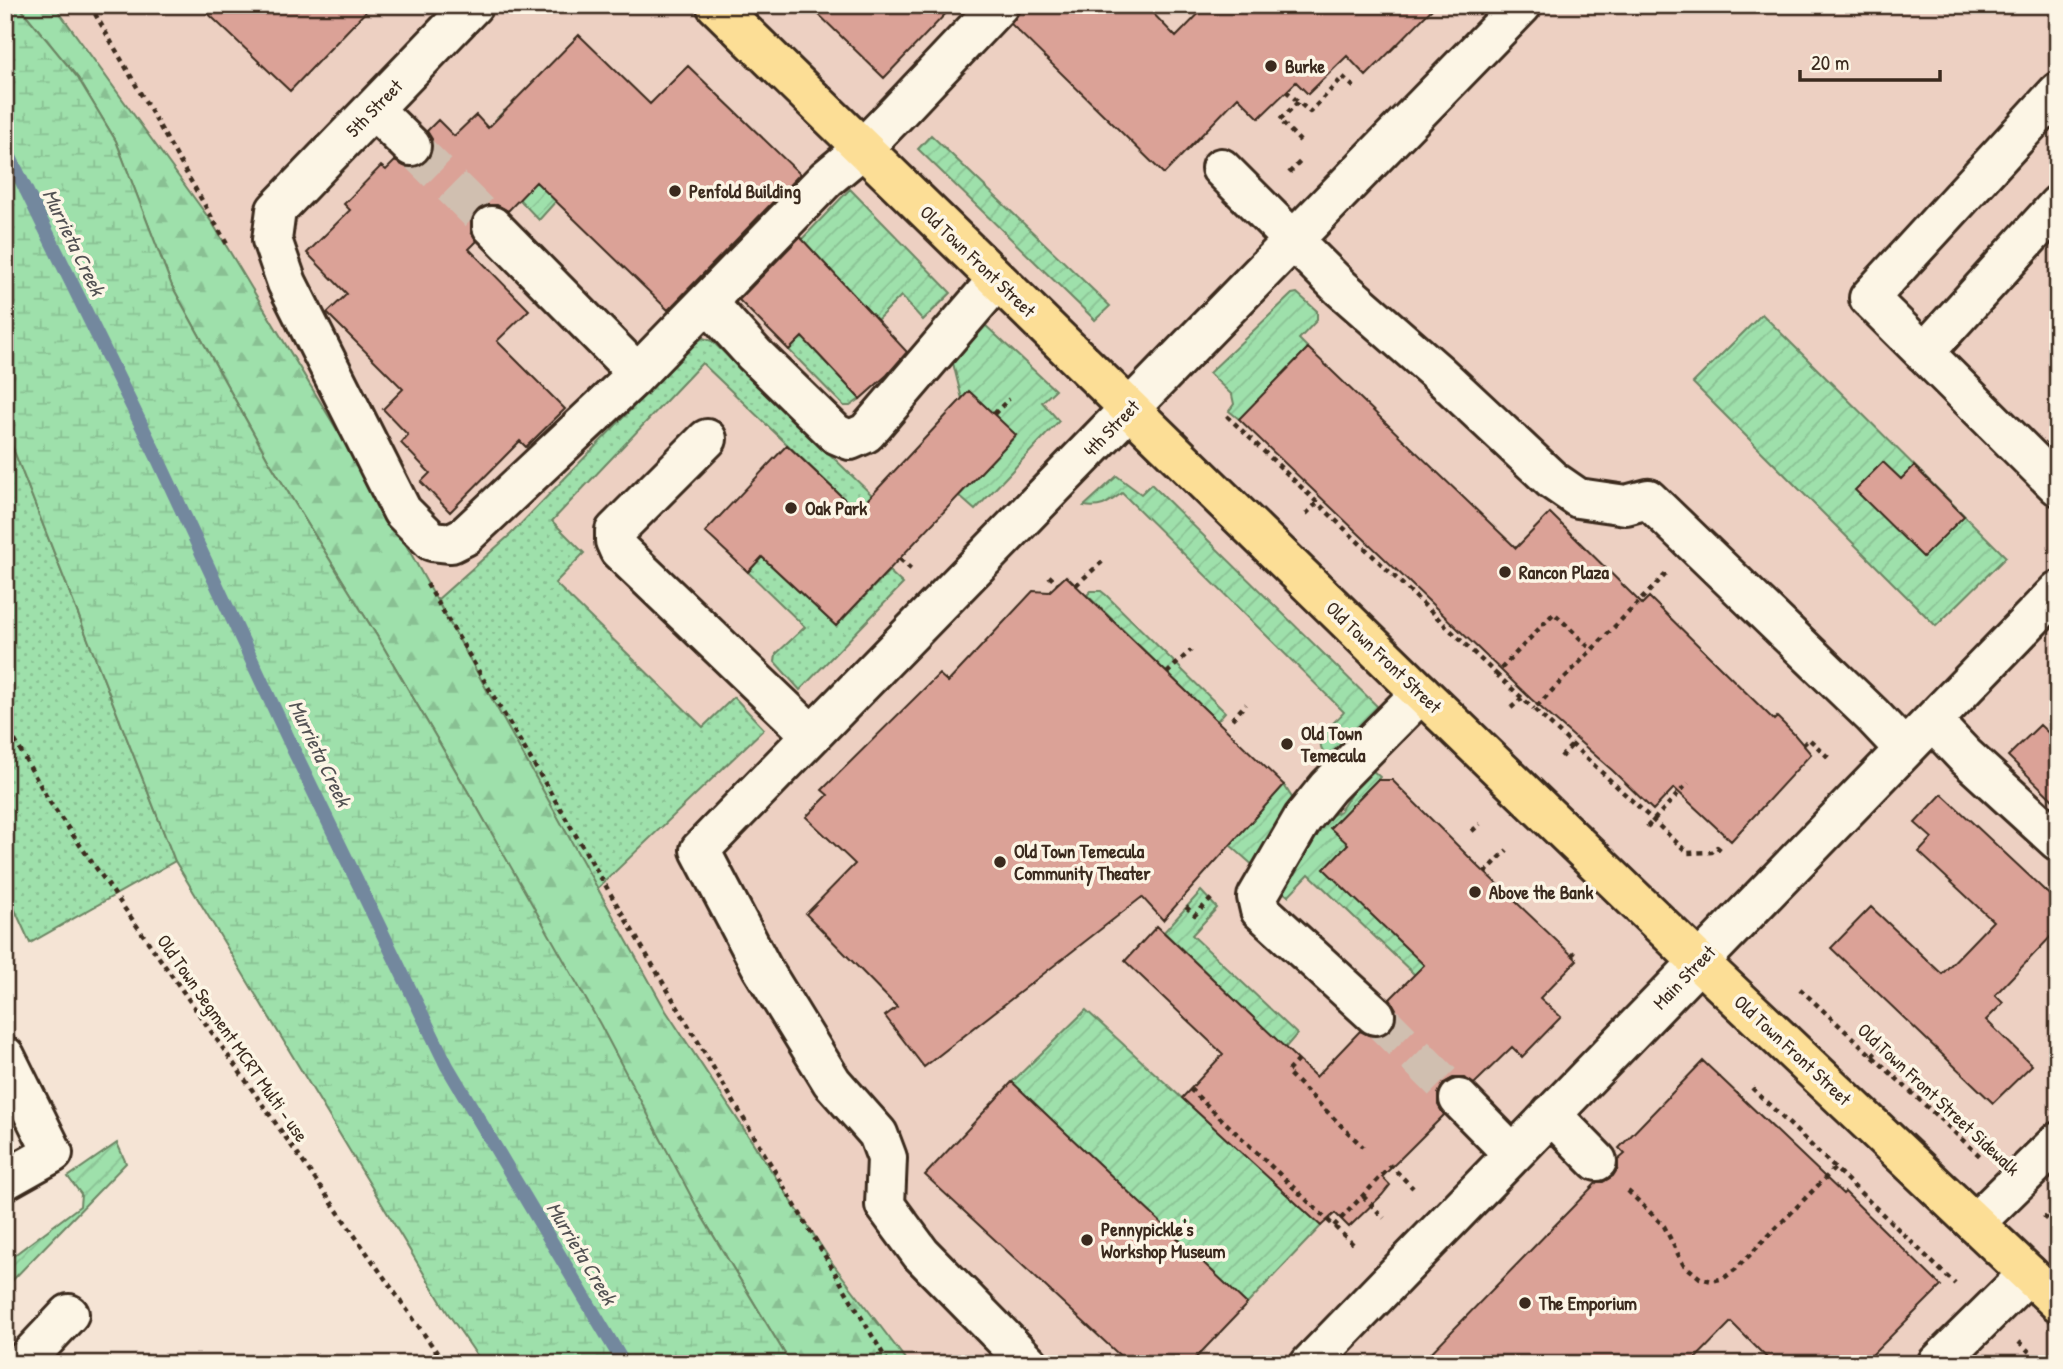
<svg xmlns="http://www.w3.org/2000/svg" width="2063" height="1369" font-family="'Patrick Hand',sans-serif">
<defs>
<pattern id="grass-dots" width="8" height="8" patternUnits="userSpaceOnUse" patternTransform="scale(1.75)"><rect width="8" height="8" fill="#9ee0ab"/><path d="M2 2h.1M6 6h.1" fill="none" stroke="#89c093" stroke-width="1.8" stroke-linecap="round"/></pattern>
<pattern id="forest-firs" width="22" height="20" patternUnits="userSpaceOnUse" patternTransform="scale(1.75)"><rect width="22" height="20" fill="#9ee0ab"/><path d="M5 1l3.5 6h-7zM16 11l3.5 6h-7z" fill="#89c093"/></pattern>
<pattern id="wetland-marsh" width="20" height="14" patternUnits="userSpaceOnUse" patternTransform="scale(1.75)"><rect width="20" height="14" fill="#9ee0ab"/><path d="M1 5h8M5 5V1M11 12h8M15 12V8" fill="none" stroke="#89c093"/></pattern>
<pattern id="garden-furrows" width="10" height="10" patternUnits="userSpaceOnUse" patternTransform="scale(1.75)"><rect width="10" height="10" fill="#9ee0ab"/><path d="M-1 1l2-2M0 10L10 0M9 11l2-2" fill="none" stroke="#89c093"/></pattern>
</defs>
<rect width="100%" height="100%" fill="#f5e4d5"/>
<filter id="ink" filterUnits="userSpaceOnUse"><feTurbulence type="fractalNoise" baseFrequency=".0143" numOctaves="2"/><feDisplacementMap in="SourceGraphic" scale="14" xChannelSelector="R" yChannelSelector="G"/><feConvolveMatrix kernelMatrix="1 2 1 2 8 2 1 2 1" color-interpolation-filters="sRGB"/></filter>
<g filter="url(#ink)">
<!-- built -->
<path fill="#edd0c2" d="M54,5h2004v1359h-1149l-76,-100 -167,-253 -265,-475 -188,-312z"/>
<!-- grass -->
<path fill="url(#grass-dots)" stroke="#6c8564" stroke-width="2" d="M816,323l-4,25 48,51 -10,7h-6l-55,-56z
M703,338l9,3 160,154 -15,16 -155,-148 -150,158 32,32 -29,30 148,144 31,-30 30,32 -167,160 -160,-289 74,-66 183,-190z
M5,428l170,433 -145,82 -25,-55z
M762,557l74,69 53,-55 14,13 -103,106 -25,-28 1,-8 29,-27 -57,-55z"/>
<!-- forest -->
<path fill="url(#forest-firs)" stroke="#6c8564" stroke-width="2" d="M18,5h36l159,219 188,312 265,475 167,253 76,100h-118l-90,-149 -223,-406 -101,-173 -107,-173 -98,-177 -56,-145 -38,-63z"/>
<!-- wetland -->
<path fill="url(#wetland-marsh)" stroke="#6c8564" stroke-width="2" d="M5,5h13l60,73 38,63 56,145 98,177 107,173 101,173 122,215 101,191 90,149h-308l-36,-52 -272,-451 -170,-433z"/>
<!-- garden -->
<path fill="url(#garden-furrows)" stroke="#6c8564" stroke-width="2" d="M504,111l52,90 -17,19 -20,-21 -31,-71z
M931,135l179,171 -15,14 -177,-171z
M850,189l101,104 -28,27 -22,-24 -24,24 -75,-81z
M1297,293l20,18v9l-18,19 9,9 -69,71 -10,-8 5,-7 -2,-9 -23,-22 83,-79z
M1762,314l244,243 -70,69 -243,-243z
M984,324l71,66 -13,12 17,19 -84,89 -16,-14 57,-61 -46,-43 -8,7 -10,-40z
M1117,476l24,18 10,-10 233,229 -45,43c-7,0 -12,1 -16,-5 -10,-14 13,-29 21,-39l-222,-219c-14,10 -20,16 -38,13z
M1091,591h10l5,4 119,117 -8,9 -130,-126z
M1372,770l8,7 -49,50 17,17 -24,25 100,96 -9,10 -106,-101 -21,22 -5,-4 1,-8 32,-60 24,-13 18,-28z
M1284,785l12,19 -40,64 -26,-23z
M1201,891l16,17 -25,27 105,99 -12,14 -121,-116z
M1086,1010l235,216 -74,78 -235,-222z
M117,1143l9,20 -121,125v-26l75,-56 1,-12 -13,-17z"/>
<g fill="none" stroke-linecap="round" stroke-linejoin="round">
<!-- stream -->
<path stroke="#73889e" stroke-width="14" d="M5,147l152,310 137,294 153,315 177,298"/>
</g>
<!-- building -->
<path fill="#dba297" stroke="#3b2a1e" stroke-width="2" d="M199,5h173l-82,86z
M809,5h145l-70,73z
M1020,5h125l31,32 31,-32h229l-70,71 -19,-20 -39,38 -12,-12 -37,36 -21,-21 -74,77 -153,-150 9,-13z
M579,35l71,69 38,-38 112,108 -132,136 -132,-128 -28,29 -11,-6h-11l-9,5 -6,11v11l6,9 -8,8 60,61 -32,31 68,68 -39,38 -6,-6 -70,71 -29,-30 9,-9 -29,-30 7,-8 -25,-26 20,-20 -76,-76 20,-19 -40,-41 43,-43 -6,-6 37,-38 5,4 9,-9 11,6h10l10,-5 6,-11v-12l-5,-8 11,-11 16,16 22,-21 12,13z
M800,237l107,115 -20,23 -27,24 -58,-62 -13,13 -50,-50z
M1308,348l208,200 34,-35 92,91 7,-7 125,123 3,-3 17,17 17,20 -80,87 -57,-53 -21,22 -40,-39 -82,-72 -292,-280z
M969,391l47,44 -180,191 -74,-69 -14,15 -43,-40 82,-87 70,66z
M1883,462l18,17 13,-13 50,50 -41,41 -68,-67z
M1066,576l218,209 -121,135 -21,-23 -218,170 -39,-51 12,-9 -91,-93 49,-50 -49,-47 22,-22 -6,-5 117,-116 9,8 85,-91 16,1z
M2040,725l18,17v63l-50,-49z
M1377,780h15l86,86 99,94 -37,38 21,19 -39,40 -10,-10 -38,37 -10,-6h-11l-9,5 -6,11v11l6,10 -62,62 8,8 -8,10 -33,32 -14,-14 -14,13 -139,-128 41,-44 -98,-93 32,-35 159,151 44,-46 11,5h11l9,-6 5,-11v-10l-6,-10 34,-34 -100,-96 24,-25 -18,-16z
M1942,794l116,109v26l-63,66 8,8 -17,17 46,45 -39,38 -162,-155 40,-41 71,67 51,-53 -74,-69 13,-14 -17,-15z
M1703,1061l140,133 2,-2 96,94 -78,78h-90l-42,-42 -41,42h-270l177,-182h6l10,-6 5,-8v-8l7,-6 -6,-6z
M1012,1082l235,222 -57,60h-61l-204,-189z"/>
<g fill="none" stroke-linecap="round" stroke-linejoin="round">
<!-- minor-tunnel -->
<path stroke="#d0bfb0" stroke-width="38" stroke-dasharray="38 19" stroke-linecap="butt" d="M411,146l81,80
M1375,1015l84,84"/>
<!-- minor casing -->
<g stroke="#3b2a1e" stroke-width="44">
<path id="minor" d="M473,5l-197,205 -4,30 15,43 115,228 30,30 19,2 14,-7 168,-158 193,-199 36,-30 36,-37 101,-107
M2058,92l-189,206 189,188
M373,109l38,37
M1221,168l120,120 98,86 113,106 26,18 48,7 22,-6 224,216 32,34
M492,226l145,147
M707,302l47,52 82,80 14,6 16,-7 131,-153
M1924,353l134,-148
M707,439l-92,92v10l4,9 193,185
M1932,721l33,35 93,85
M1375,1015l-115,-105 -3,-13 46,-79 25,-31 93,-94
M5,1056l48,97 -48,27
M1459,1099l54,55
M1551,1114l46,47
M1975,1223l83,-81
M22,1364l47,-50
M1029,1364l-108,-110 -36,-49 2,-47 -9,-24 -46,-52 -70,-114 -62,-118 822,-845
M1310,1364l748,-773
M1937,1364l91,-90"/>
</g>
<!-- major casing -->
<g stroke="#3b2a1e" stroke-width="44">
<path id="major" d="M716,5l705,688 278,269 359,340"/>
</g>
<!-- path -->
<path stroke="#3b2a1e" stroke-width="4.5" stroke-dasharray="5 5" stroke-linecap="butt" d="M90,5l137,239
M1286,91l24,21 33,-35 11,10
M1298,102l-18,18 20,21
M1289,173l12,-12
M994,414l15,-15
M1227,416l269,258 58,-61 38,37
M1306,514l11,-11
M900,559l11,10
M1666,574l-132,135 154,144 24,-1 5,-5 5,4
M1049,576l9,8
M427,584l462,780
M1076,585l27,-24
M1167,673l24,-23
M1496,674l38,35
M1511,708l11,-10
M1232,719l14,-15
M5,723l44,78 396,563
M1803,745l6,-6 20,19
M1561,757l11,-12
M1647,827l41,-44
M1472,831l8,-7
M1485,873l22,-23
M1186,907l9,8 18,-18
M1572,955l3,-3
M1800,989l181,168
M1872,1056l10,-10
M1298,1060l-11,12 76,75
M1752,1088l203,196
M1190,1089l166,158
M1628,1191l36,35 19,38 17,14 12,3 12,-3 12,-9 99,-101
M1363,1196l21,22
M2043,1216l15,14
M1334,1226l57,-60 22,22
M2019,1342l23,22"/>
<!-- minor -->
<use href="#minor" stroke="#fcf5e5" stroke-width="38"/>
<!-- major -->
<use href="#major" stroke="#fcde96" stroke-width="38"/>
</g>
</g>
<!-- markers -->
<g fill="#3b2a1e" stroke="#fcf5e5" stroke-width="2.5">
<circle cx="1271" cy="66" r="7"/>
<circle cx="675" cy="191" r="7"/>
<circle cx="791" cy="508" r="7"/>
<circle cx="1505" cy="572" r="7"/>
<circle cx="1287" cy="744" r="7"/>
<circle cx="1000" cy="862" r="7"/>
<circle cx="1475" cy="892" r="7"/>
<circle cx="1087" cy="1240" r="7"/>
<circle cx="1525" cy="1303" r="7"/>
</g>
<g text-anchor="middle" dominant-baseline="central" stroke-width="7" stroke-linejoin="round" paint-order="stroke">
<!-- poi labels -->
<g font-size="19" font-weight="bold" fill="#3b2a1e" stroke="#fcf5e5" text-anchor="start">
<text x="1285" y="66">Burke</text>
<text x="689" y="191">Penfold Building</text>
<text x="805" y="508">Oak Park</text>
<text x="1519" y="572">Rancon Plaza</text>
<text x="1301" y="733">Old Town<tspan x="1301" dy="22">Temecula</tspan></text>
<text x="1014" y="851">Old Town Temecula<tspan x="1014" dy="22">Community Theater</tspan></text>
<text x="1489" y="892">Above the Bank</text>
<text x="1101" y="1229">Pennypickle's<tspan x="1101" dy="22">Workshop Museum</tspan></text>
<text x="1539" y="1303">The Emporium</text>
</g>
<!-- street labels -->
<g font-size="19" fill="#3b2a1e" stroke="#fcf5e5">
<text transform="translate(374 108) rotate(-46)">5th Street</text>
<text transform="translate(978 261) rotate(44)">Old Town Front Street</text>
<text transform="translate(1111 428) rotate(-46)">4th Street</text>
<text transform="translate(1384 657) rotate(44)">Old Town Front Street</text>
<text transform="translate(1684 977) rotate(-46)">Main Street</text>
<text transform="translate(233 1038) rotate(55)">Old Town Segment MCRT Multi - use</text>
<text transform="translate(1793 1050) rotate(43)">Old Town Front Street</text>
<text transform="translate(1939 1099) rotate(43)">Old Town Front Street Sidewalk</text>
</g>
<!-- water labels -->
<g font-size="21" font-style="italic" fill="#525153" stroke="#fcf5e5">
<text transform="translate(74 242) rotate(64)">Murrieta Creek</text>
<text transform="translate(320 753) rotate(64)">Murrieta Creek</text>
<text transform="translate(582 1253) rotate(59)">Murrieta Creek</text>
</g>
</g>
<!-- margin -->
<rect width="2063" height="1369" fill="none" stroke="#fcf5e5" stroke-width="28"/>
<rect x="14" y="14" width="2035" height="1341" fill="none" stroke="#3b2a1e" stroke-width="2.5" filter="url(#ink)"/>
<!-- scale -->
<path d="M1800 70v10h140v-10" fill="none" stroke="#3b2a1e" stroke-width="3.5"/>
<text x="1811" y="70" font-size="21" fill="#3b2a1e" stroke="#fcf5e5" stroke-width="5" paint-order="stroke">20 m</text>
</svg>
